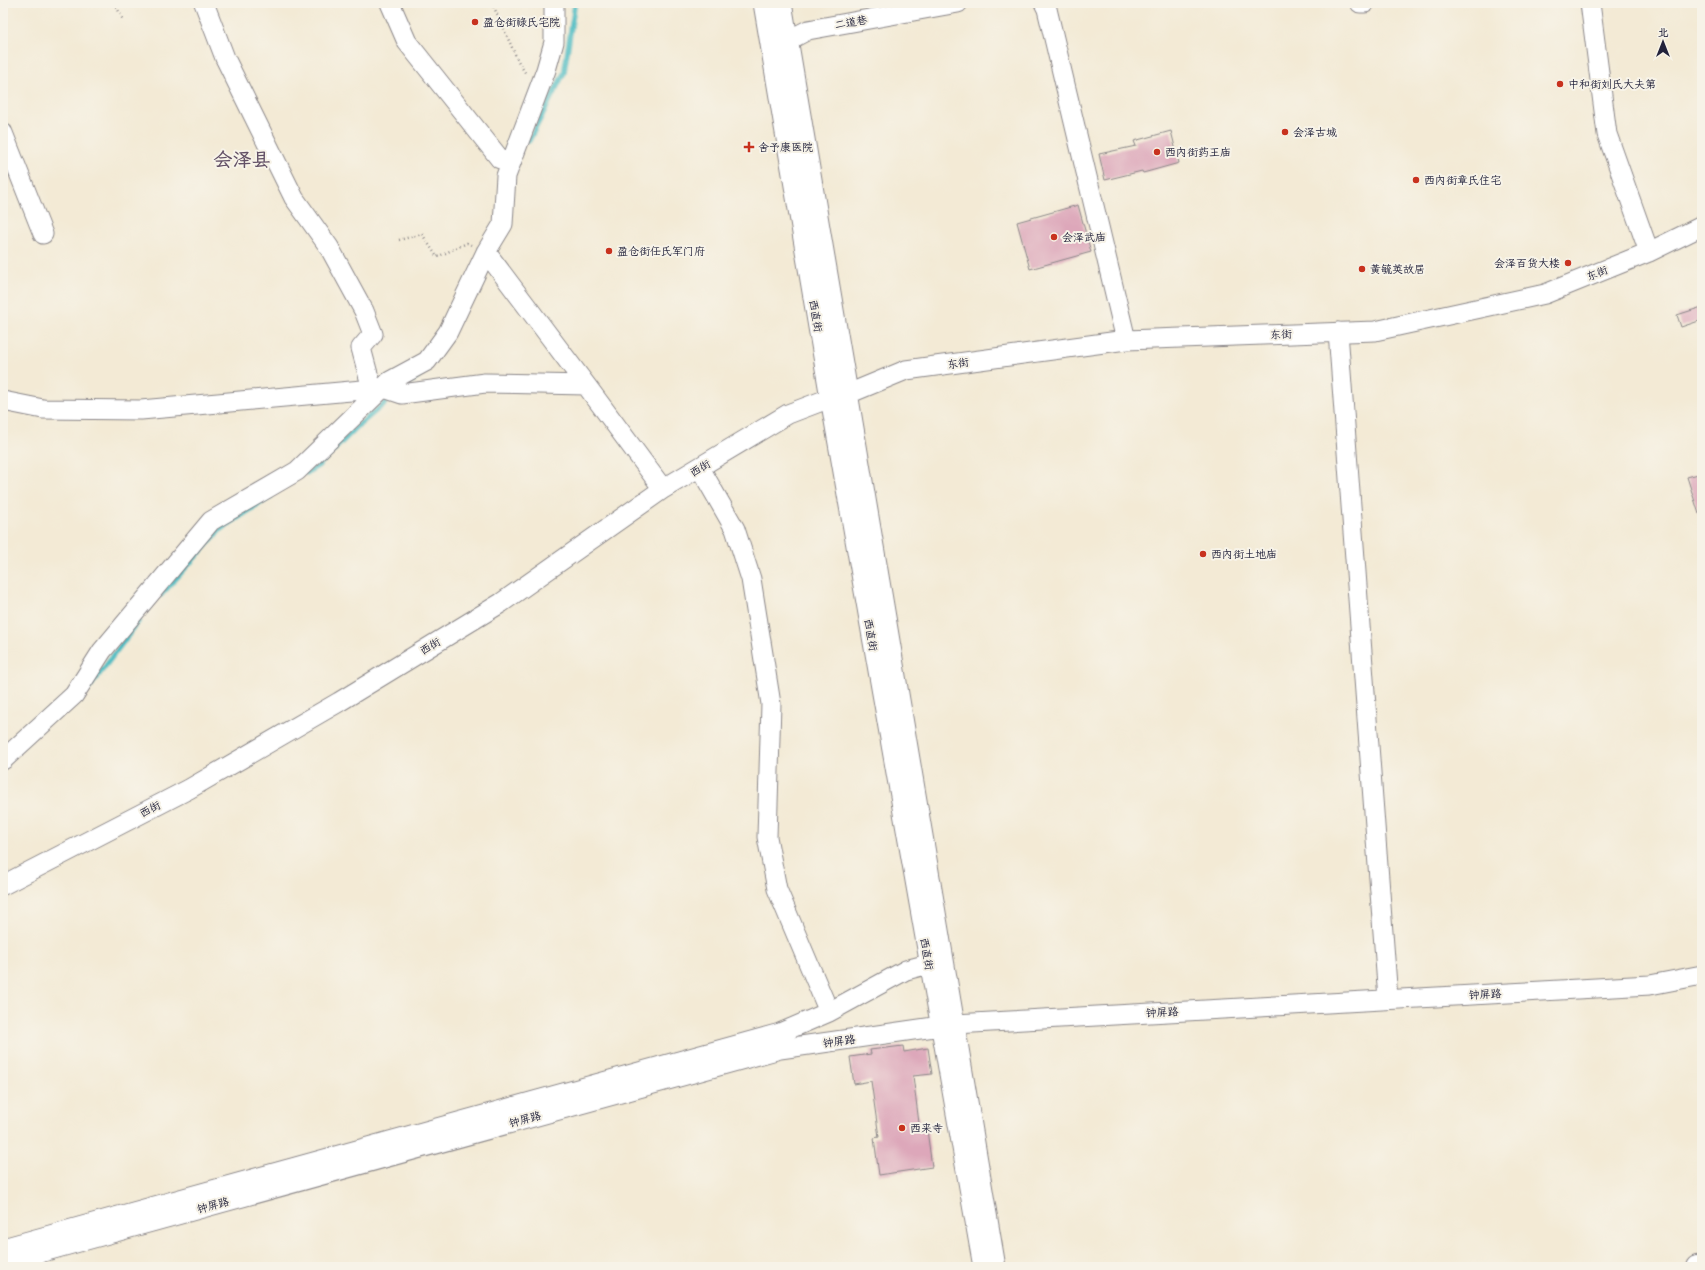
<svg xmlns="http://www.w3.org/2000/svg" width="1705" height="1270" font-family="'Patrick Hand','LXGW WenKai TC',sans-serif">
<rect width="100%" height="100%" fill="#f7f3e8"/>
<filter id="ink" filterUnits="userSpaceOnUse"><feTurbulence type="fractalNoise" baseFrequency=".025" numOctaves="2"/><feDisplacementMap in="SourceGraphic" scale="8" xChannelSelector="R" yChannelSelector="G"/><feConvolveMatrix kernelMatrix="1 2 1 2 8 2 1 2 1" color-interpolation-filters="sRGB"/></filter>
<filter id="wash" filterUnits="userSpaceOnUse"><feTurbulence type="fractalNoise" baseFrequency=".012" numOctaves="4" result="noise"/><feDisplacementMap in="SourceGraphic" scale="16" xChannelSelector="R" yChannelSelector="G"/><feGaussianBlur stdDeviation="0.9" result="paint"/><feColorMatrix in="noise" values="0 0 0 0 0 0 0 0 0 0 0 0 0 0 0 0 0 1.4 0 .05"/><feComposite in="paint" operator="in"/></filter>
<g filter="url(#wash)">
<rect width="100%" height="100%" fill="#f3ead5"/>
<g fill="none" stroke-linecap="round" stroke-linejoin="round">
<!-- stream -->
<path stroke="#4cbbc2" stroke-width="5" d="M529,141l35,-68 11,-70
M410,382l8,-6
M307,473l11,-7 40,-40 27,-23
M161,595l60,-66 49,-32
M89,688l50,-67"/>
</g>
<g id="blocks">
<!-- building -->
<path fill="#dda7ba" d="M1171,131l8,32 -36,10 -1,-2 -37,9 -6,-26 37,-8 -2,-5z
M1078,205l13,47 -61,17 -13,-47z
M1702,307v13l-21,7 -4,-12z
M1702,473v40l-3,1 -12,-37z
M903,1046l1,6 24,-4 4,26 -19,2 7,55 7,-1 5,37 -53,8 -5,-37 5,-1 -8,-56 -17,3 -4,-27 21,-3 -1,-4z"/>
</g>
</g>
<g filter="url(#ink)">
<use href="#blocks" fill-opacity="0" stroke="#8a8688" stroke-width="1"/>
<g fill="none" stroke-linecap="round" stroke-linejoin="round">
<!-- minor casing -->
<g stroke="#8a8688" stroke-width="21">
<path id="minor" d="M204,3l21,55 69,140 35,49 35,64 9,23 -12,14 11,41
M390,3l17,39 93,117 10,2
M763,3l67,395 153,869
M782,3l214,1264
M1044,3l3,6 79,331
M1360,3h5
M1590,3l17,131 42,118
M778,43l11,-3 19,-10 150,-27
M3,133l40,101
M486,252l100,133
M1338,332l50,667
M3,401l40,8 98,1 243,-22 18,6 83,-11 101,2 77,104
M700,468l35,61 16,50 20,125 -4,133 10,52 52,123
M3,760l71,-65 28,-44 109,-130 86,-50 93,-90 37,-20 21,-29 38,-80 17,-28 3,-48 40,-106 8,-28v-39
M3,885l186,-96 150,-87 162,-99 162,-114 125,-75 42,-16 18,-4 58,-24 220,-30 249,-9 170,-37 104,-42 53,-26
M3,1248l777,-215 49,-21 77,-42 34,-9
M3,1263l777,-214 175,-25 695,-39 52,-10"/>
</g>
<!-- major casing -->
<g stroke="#8a8688" stroke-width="24">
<path id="major" d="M1697,1267l5,-1"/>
</g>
<!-- path -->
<path stroke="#8a8688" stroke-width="2.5" stroke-dasharray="1 3" stroke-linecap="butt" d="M115,3l8,17
M492,3l27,60 7,11
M399,240l23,-6 15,23 30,-14 4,2"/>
<!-- minor -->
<use href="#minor" stroke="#fff" stroke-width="19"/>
<!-- major -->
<use href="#major" stroke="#fff" stroke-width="22"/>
</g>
</g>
<!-- markers -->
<g fill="#c8321e" stroke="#f7f3e8" stroke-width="1.5">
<circle cx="475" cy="22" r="4"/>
<circle cx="1560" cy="84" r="4"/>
<circle cx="1285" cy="132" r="4"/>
<path d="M747 141h4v4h4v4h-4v4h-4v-4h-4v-4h4z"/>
<circle cx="1157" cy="152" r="4"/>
<circle cx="1416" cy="180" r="4"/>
<circle cx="1054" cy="237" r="4"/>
<circle cx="609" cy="251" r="4"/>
<circle cx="1568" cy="263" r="4"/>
<circle cx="1362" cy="269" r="4"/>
<circle cx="1203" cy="554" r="4"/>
<circle cx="902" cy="1128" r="4"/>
</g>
<g text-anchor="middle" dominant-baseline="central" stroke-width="4" stroke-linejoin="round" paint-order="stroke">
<!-- poi labels -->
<g font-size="11" fill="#22223b" stroke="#f7f3e8" text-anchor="start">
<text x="483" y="22">盈仓街禄氏宅院</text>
<text x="1568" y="84">中和街刘氏大夫第</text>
<text x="1293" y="132">会泽古城</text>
<text x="758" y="147">舍予康医院</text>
<text x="1165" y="152">西内街药王庙</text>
<text x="1424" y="180">西内街章氏住宅</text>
<text x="1062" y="237">会泽武庙</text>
<text x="617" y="251">盈仓街任氏军门府</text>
<text x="1560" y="263" text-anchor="end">会泽百货大楼</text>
<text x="1370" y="269">黄毓英故居</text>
<text x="1211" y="554">西内街土地庙</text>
<text x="910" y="1128">西来寺</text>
</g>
<!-- street labels -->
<g font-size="11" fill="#22223b" stroke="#f7f3e8">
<text transform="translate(851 22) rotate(-10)">二道巷</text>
<text transform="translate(1597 273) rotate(-22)">东街</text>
<text transform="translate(816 316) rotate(80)">西直街</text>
<text transform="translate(1281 334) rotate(-2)">东街</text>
<text transform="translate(958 363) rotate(-8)">东街</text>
<text transform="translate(700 468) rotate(-31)">西街</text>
<text transform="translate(871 635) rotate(80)">西直街</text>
<text transform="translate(430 646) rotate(-31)">西街</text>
<text transform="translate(150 809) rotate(-27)">西街</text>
<text transform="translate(927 954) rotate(80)">西直街</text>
<text transform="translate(1485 994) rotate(-3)">钟屏路</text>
<text transform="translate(1162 1012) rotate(-3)">钟屏路</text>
<text transform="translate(839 1041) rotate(-8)">钟屏路</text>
<text transform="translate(525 1119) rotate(-15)">钟屏路</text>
<text transform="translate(213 1205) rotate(-15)">钟屏路</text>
</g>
<!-- town labels -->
<g font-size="19" font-weight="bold" fill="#635167" stroke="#f7f3e8">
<text x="242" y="159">会泽县</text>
</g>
</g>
<!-- margin -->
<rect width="1705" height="1270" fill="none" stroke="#f7f3e8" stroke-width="16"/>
<!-- north arrow -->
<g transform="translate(1663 42)" stroke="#f7f3e8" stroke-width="3" paint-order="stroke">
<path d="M0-3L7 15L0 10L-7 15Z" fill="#22223b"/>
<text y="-6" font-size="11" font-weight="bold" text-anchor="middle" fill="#22223b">北</text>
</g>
</svg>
